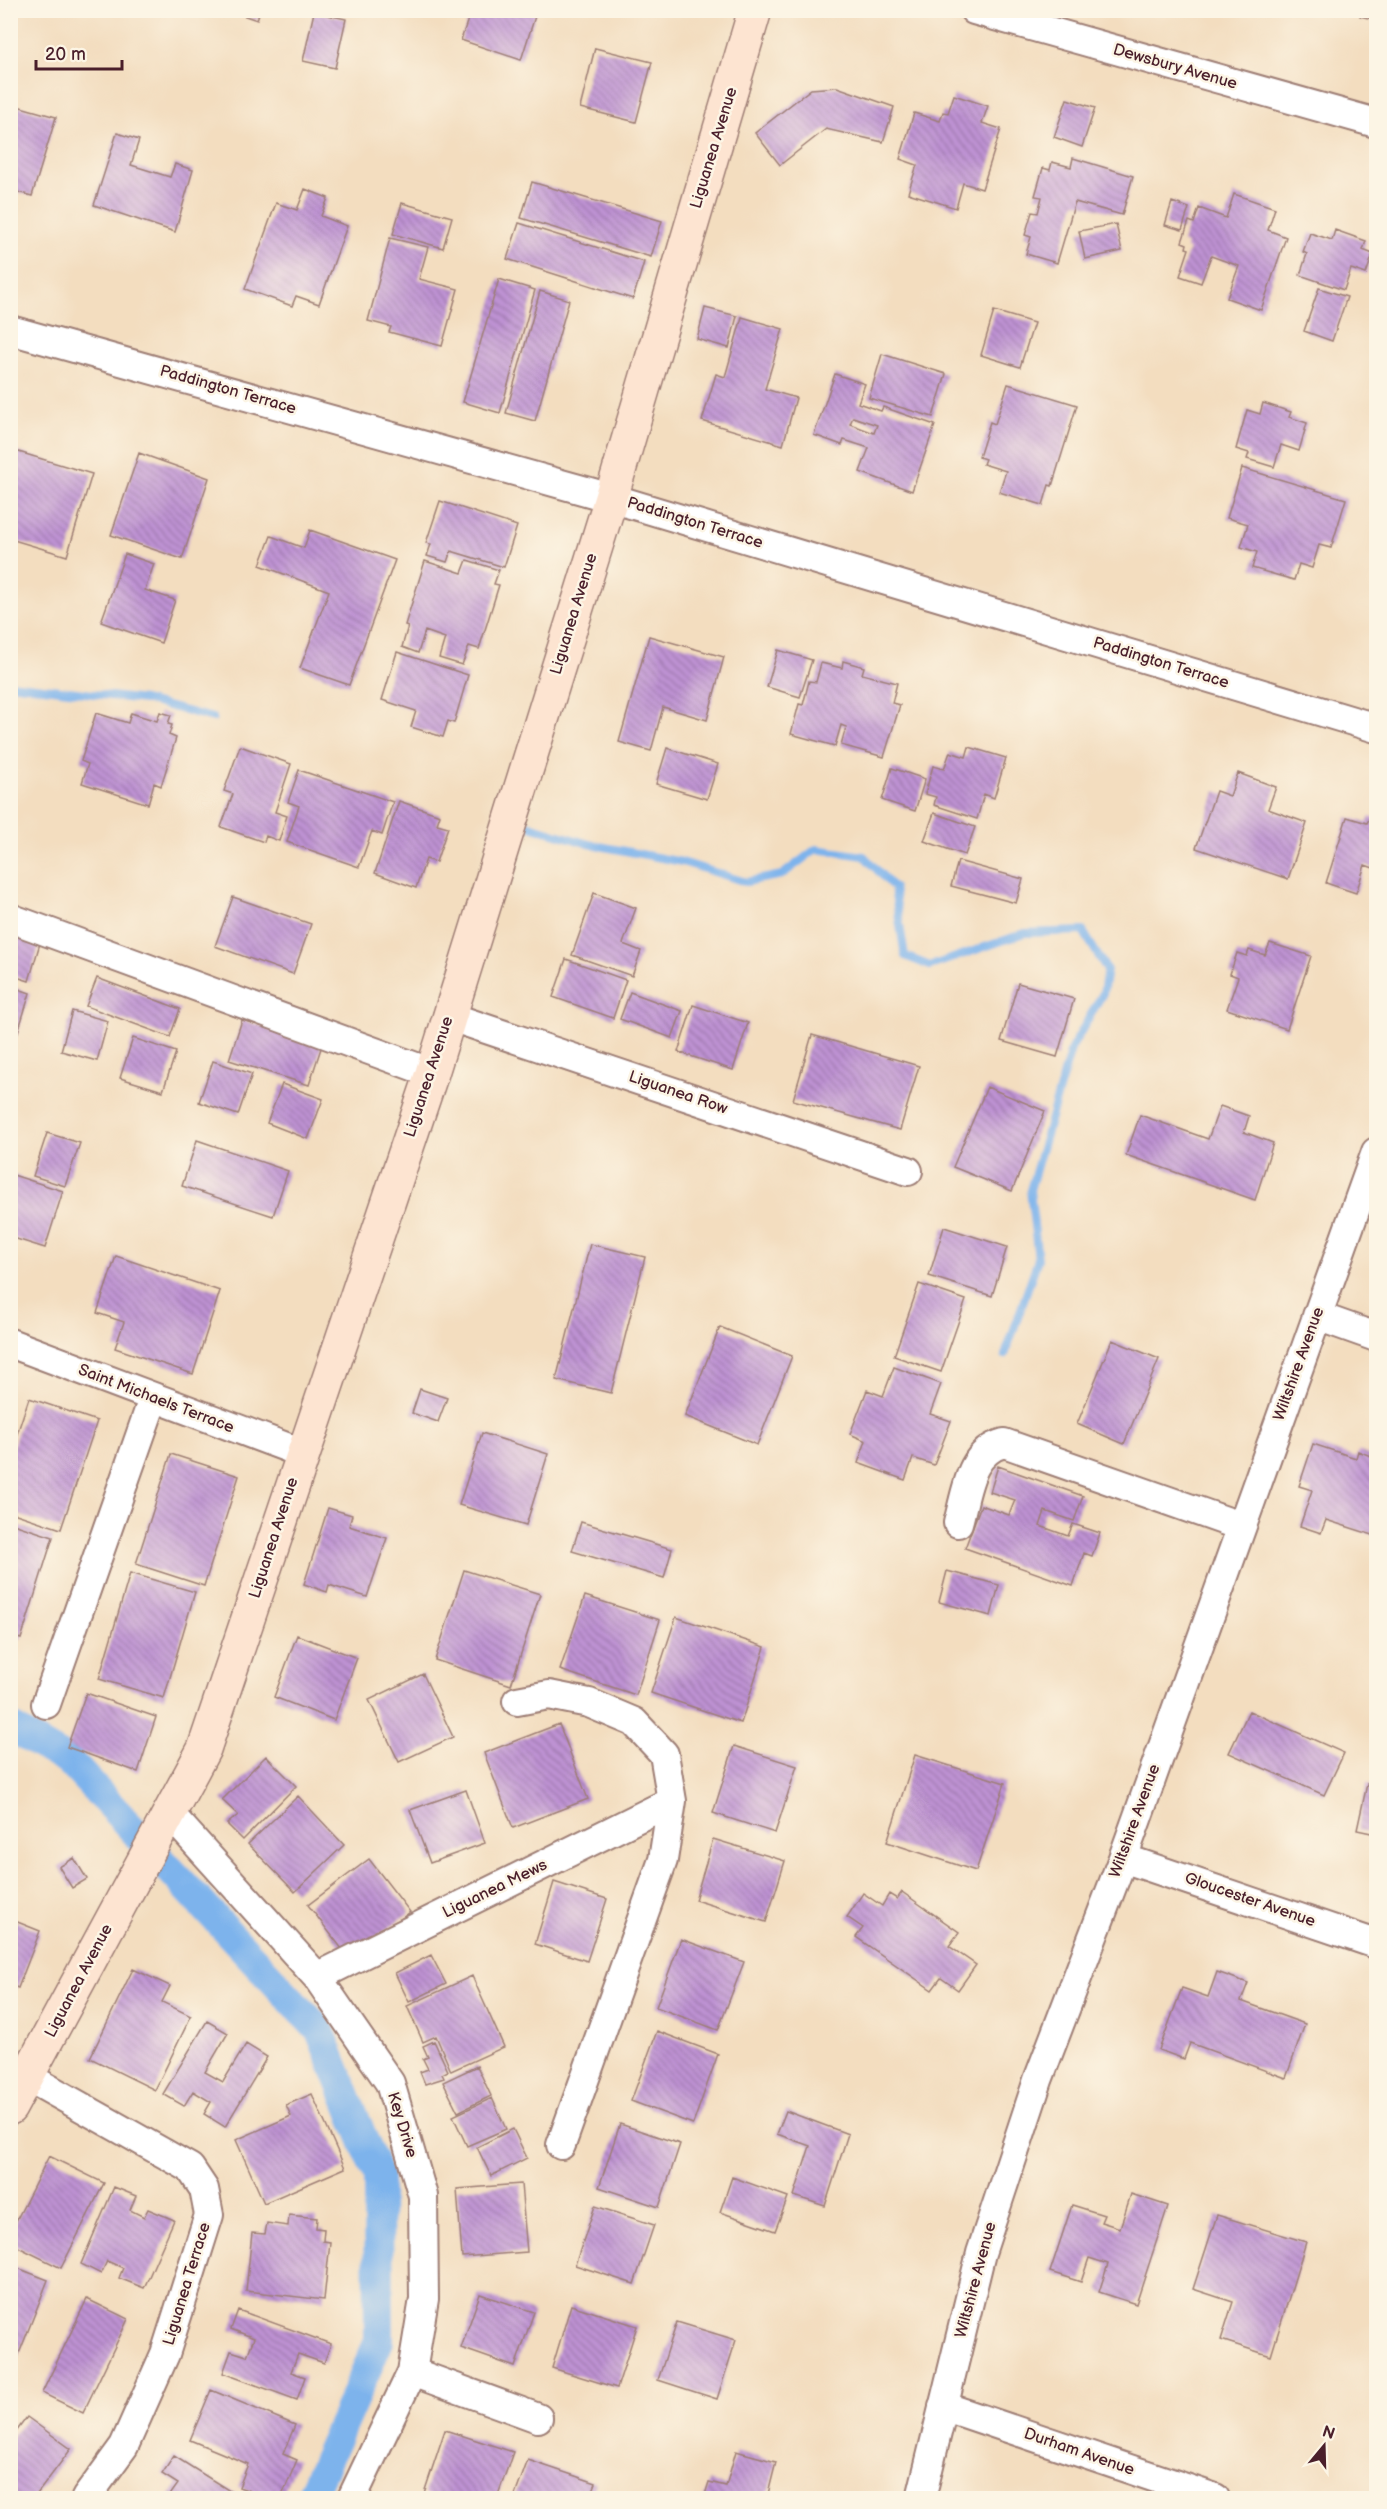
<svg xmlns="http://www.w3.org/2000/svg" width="1387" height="2509" font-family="'Balsamiq Sans',sans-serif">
<defs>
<pattern id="building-back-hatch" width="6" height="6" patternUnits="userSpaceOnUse" patternTransform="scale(1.5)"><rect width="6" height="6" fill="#be92d3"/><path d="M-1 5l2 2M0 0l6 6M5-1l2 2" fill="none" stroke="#9c77ab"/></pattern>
</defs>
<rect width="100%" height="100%" fill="#fcf5e5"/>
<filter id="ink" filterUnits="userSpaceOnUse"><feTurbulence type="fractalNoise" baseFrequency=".0167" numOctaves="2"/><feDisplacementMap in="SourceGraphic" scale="12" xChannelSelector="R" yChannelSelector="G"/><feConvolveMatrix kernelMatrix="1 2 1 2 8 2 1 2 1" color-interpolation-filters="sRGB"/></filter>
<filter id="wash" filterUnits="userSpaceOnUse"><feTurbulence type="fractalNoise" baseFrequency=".008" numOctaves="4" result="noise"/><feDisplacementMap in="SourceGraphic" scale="24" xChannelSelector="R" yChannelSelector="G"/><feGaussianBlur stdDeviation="1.35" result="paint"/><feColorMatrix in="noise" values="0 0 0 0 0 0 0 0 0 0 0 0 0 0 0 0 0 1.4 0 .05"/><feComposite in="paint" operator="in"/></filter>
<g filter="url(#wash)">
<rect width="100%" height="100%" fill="#f3ddbf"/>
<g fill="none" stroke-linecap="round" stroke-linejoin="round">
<!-- stream -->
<path stroke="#7db3ec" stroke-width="8" d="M10,684l134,16 69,18
M527,825l62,19 93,18 64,20 36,-7 34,-26 48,7 30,32 11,68 25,10 95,-33 58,-2 24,39 -4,23 -32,56 -41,141 8,69 -33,96"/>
<!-- canal -->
<path stroke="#7db3ec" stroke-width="30" d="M10,1727l60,35 250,269 58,145 1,165 -69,157"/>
</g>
<g id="blocks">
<!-- building -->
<path fill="url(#building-back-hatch)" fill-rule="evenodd" d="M228,10h32l-3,10z
M471,10h66l-16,50 -60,-20z
M1362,10h14v10l-16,-4z
M314,12l32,7 -11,49 -32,-7z
M595,48l57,14 -16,60 -56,-14z
M837,87l57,20 -11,35 -57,-13 -46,36 -25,-32 56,-44z
M954,95l34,11 -6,17 19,6 -19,60 -19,-6 -7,25 -48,-15 9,-28 -17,-6 14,-46 26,8 3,-9 5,1z
M1067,99l28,9 -13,39 -28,-10z
M10,104l46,13 -24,79 -22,-6z
M117,133l22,7 -8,25 39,12 5,-13 18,6 -18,62 -81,-27z
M1073,158l60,18 -11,39 -47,-13 -18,61 -31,-9 5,-17 -6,-2 7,-23 6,1 4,-16 -7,-1 8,-28 7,2 2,-8 19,5z
M532,182l130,39 -11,36 -130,-39z
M305,189l23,9 -7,18 26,10 -28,78 -23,-8 -4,10 -47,-17 31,-86 21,7z
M1234,194l41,14 -7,22 18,7 -25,73 -34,-12 12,-32 -28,-10 -10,27 -21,-7 9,-27 -3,-1 1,-4 -5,-2 7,-21 5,2 5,-15 27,10z
M1172,202l17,6 -7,22 -17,-5z
M402,203l50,14 -9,31 -50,-14z
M519,223l125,39 -11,37 -126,-40z
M1116,224l6,27 -37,8 -6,-28z
M1335,230l31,11 -3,9 10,4 -7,20 -15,-5 -7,21 -44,-15 7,-21 -4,-2 7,-19 22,7z
M390,238l38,9 -9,32 39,10 -16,57 -53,-14 2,-5 -23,-6z
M499,279l36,11 -35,123 -37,-11z
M1319,288l28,9 -15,44 -28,-10z
M540,291l29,9 -34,121 -29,-8z
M705,308l32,8 -8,32 -32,-9z
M994,311l40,12 -14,44 -39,-12z
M742,317l41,12 -18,60 31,9 -13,47 -81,-24 14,-47 9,3z
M882,354l64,20 -13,43 -64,-19z
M835,374l30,10 -7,19 23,8 2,-4 52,18 -23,66 -52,-19 9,-24 -25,-8 -2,5 -28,-10zM853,417l24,8 -3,8 -24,-9z
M1008,384l69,21 -25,81 -3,-1 -6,20 -44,-13 7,-21 -23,-7 2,-5 -6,-2 11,-35 5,2z
M1263,403l28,9 -2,5 18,6 -8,28 -18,-6 -7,22 -27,-8 2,-6 -13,-4 11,-39 13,4z
M12,450l80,24 -25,82 -57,-17z
M139,453l70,25 -27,81 -71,-24z
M1242,468l104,31 -15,49 -12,-3 -7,23 -13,-4 -5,16 -42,-12 5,-16 -16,-5 7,-23 -21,-6z
M440,501l77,25 -13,41 -53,-16 -4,11 -20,-6 4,-12 -5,-1z
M310,530l85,30 -46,125 -49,-17 29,-77 -69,-26 11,-29 33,12z
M125,554l29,10 -9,26 30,10 -14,43 -60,-21z
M467,560l32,10 -5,14 5,1 -20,64 -10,-3 -7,19 -23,-7 6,-20 -20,-7 -7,22 -16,-6 6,-21 -3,-1 20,-64 37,12z
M649,636l75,21 -17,63 -44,-13 -12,44 -32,-9z
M778,650l34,10 -12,37 -33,-10z
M397,652l71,23 -14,48 -6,-2 -5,16 -32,-10 5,-16 -34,-11z
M843,661l21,6 -2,7 35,9 -5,20 8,2 -16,52 -43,-12 5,-18 -5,-2 -6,21 -44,-12 8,-30 4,1 6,-24 7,1 5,-19 21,5z
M160,712l11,3 -3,9 4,1 -3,10 7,3 -15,48 -7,-3 -6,21 -66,-21 6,-19 -7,-3 15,-48 32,10 3,-10 26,8z
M240,746l51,18 -16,48 12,4 -8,25 -13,-5 -2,6 -43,-15 12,-33 -9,-3z
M969,747l37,11 -12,40 -10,-4 -7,25 -43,-14 2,-8 -11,-3 8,-28 11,3 6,-17 16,5z
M667,748l51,16 -11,35 -51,-15z
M892,768l33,11 -10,32 -33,-11z
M299,770l94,32 -11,33 -10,-4 -13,36 -72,-25 12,-36 -11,-4z
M1238,773l38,14 -8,22 39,14 -19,56 -92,-31 20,-57 14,5z
M399,801l41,14 -3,9 11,3 -12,35 -10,-3 -10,29 -41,-15z
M934,813l41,14 -10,28 -41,-14z
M1347,817l20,6 3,-6 6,2v50l-11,-4 -9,28 -30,-10z
M958,861l65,18 -7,24 -65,-17z
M594,893l42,15 -13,36 18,7 -9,25 -60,-21z
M233,897l78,27 -18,50 -78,-28z
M10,934l30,9 -11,38 -19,-6z
M1270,943l41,13 -24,73 -60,-20 11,-32 -8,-3 7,-21 10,3 2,-6 16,5z
M566,959l60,21 -13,38 -60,-21z
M97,978l83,31 -10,28 -84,-31z
M1018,983l56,16 -17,58 -56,-16z
M10,986l20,7 -13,42 -7,-2z
M630,992l52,19 -10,27 -52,-19z
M693,1005l55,18 -15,47 -55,-18z
M72,1011l36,10 -11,40 -36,-10z
M242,1020l80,25 -13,40 -80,-25z
M812,1035l107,31 -19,64 -107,-30z
M133,1038l43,14 -13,39 -43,-13z
M213,1061l39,13 -14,41 -39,-13z
M282,1084l41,15 -15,40 -41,-16z
M987,1087l58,24 -33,80 -59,-24z
M1220,1106l29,10 -5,16 29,11 -18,57 -129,-45 14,-40 68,24z
M47,1133l33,10 -15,43 -32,-10z
M197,1140l91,31 -15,45 -91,-30z
M10,1174l53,17 -18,57 -35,-11z
M944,1227l63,20 -15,49 -63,-20z
M590,1244l55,13 -34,136 -55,-13z
M116,1256l104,35 -27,83 -78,-26 9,-26 -27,-9z
M919,1284l47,16 -25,72 -47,-16z
M720,1327l72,29 -35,89 -72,-29z
M1112,1340l47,19 -35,85 -47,-20z
M894,1367l47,17 -11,30 21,7 -17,44 -21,-7 -8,22 -47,-17 8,-22 -16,-7 17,-44 16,6z
M420,1389l27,9 -9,24 -26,-9z
M29,1398l68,23 -36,108 -51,-17v-57z
M482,1433l66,21 -22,71 -67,-20z
M1313,1444l43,14 2,-7 18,7v78l-50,-16 -5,13 -21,-7 12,-36 -13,-4z
M171,1454l68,22 -35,110 -68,-22z
M998,1466l85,30 -9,25 -29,-10 -5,15 28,10 5,-12 27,9 -8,23 -8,-3 -11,33 -108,-38 16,-43 28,10 6,-15 -25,-8z
M328,1508l24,7 -3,11 38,12 -20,59 -38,-12 -2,7 -23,-8z
M581,1522l91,27 -8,29 -92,-27z
M10,1523l43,14 -32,102 -11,-3z
M464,1570l76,24 -29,91 -76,-25z
M947,1571l52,14 -8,31 -52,-14z
M130,1573l65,19 -31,106 -65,-19z
M585,1596l75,24 -24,75 -76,-25z
M676,1617l89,30 -24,76 -90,-30z
M297,1635l60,23 -23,62 -60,-23z
M423,1674l30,63 -54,25 -30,-62z
M86,1693l70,24 -18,55 -71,-25z
M1249,1711l95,42 -20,42 -95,-42z
M559,1724l29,75 -75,29 -29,-75z
M734,1746l63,20 -22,67 -62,-20z
M915,1755l90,28 -29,88 -89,-29z
M266,1756l30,30 -53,54 -16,-16 11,-9 -16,-15z
M1367,1784l9,2v48l-19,-4z
M466,1790l19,53 -55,20 -20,-53z
M298,1796l46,49 -49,47 -47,-48z
M713,1839l72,22 -19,61 -71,-22z
M74,1858l13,21 -15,9 -13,-21z
M369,1859l41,53 -61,46 -41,-53z
M554,1882l53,17 -20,62 -52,-17z
M902,1892l57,40 -10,14 27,19 -18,25 -17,-12 -9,12 -76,-53 7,-9 -16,-11 16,-24 19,13 7,-12 8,5z
M10,1919l30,12 -22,57 -8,-3z
M681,1939l63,23 -26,68 -62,-23z
M431,1955l15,29 -37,18 -14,-29z
M133,1969l37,17 -8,16 29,14 -36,74 -65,-32z
M1217,1972l31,11 -7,18 64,23 -19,54 -96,-35 -6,16 -25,-9 23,-62 26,9z
M472,1976l32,71 -53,24 -15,-35 -13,6 -16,-36z
M207,2021l21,12 -23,39 18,10 23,-38 21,13 -42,70 -21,-13 7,-12 -18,-11 -9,15 -21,-12z
M657,2031l61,23 -25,70 -62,-23z
M434,2041l14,30 -6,3 2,4 -19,6 -5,-12 8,-3 -5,-10 5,-2 -5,-11z
M477,2066l14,30 -33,16 -15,-30z
M312,2094l33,74 -81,35 -28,-63 55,-24 -5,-11z
M492,2098l14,31 -39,17 -14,-30z
M786,2111l62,23 -23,72 -31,-10 16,-50 -33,-12z
M620,2124l60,20 -21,63 -60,-20z
M513,2129l14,29 -36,18 -14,-29z
M49,2156l55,27 -43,85 -51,-25v-10z
M732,2177l56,20 -13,34 -55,-19z
M521,2184l6,68 -65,5 -5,-68z
M114,2187l22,9 -6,14 14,7 4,-8 26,11 -30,68 -25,-10 4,-10 -16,-7 -6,13 -20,-10z
M1131,2194l37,12 -32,98 -37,-12 9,-28 -19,-6 -8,24 -31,-10 22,-67 32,10 -3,7 19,6z
M595,2206l59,19 -20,59 -59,-19z
M289,2215l28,3 -1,10 8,1 -1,12 7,1 -6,58 -78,-9 6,-58 13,1 2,-11 21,3z
M1217,2215l89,27 -35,114 -50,-16 12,-38 -40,-13z
M10,2265l38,15 -35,89 -3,-2z
M480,2294l54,18 -19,55 -54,-19z
M87,2299l41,20 -45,94 -41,-20z
M571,2305l66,21 -20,62 -65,-20z
M238,2310l93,34 -7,19 -26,-9 -7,18 14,5 -8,23 -74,-27 8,-22 16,5 7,-18 -23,-9z
M677,2322l59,18 -19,59 -59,-19z
M211,2390l84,35 -12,29 14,6 -16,38h-13l-29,-11 9,-23 -58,-24z
M27,2417l44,32 -37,49h-24v-58z
M445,2430l68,22 -16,46h-56l-17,-5z
M736,2451l40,11 -9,36h-63l5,-16 17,4z
M174,2456l67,42h-73l10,-14 -16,-10z
M528,2460l68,23 -6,15h-76z"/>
</g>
</g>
<g filter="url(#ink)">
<use href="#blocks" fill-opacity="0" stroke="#9e7e75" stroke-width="1.5"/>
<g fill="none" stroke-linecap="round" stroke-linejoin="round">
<!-- street casing -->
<g stroke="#9e7e75" stroke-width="32">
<path id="street" d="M974,10l402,113
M10,330l601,168 765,230
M10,918l422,155
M448,1016l460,155
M1317,1316l59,21
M10,1343l292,110
M958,1523c9,-32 11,-71 46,-80l236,83
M517,1701l32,-6 40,8 45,19 30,32 8,47
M46,1704l107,-305
M170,1814l147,163 73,106 33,113 1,103 -12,73 -60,126
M1123,1858l253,86
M317,1977l355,-176 -9,59 -102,285
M28,2077l162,91 14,21 5,26 -44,139 -41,92 -38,52
M412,2372l126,46
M943,2406l272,92
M921,2498l60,-245 57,-173 85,-222 253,-706"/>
</g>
<!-- secondary casing -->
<g stroke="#9e7e75" stroke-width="36">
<path id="secondary" d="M10,2108l194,-359 228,-676 179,-575 144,-488"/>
</g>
<!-- street -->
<use href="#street" stroke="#fff" stroke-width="28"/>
<!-- secondary -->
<use href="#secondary" stroke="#fde4d1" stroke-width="33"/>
</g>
</g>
<g text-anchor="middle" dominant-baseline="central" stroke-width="5" stroke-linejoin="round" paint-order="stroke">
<!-- street labels -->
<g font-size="16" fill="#4a1f2b" stroke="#fcf5e5">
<text transform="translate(1175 67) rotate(16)">Dewsbury Avenue</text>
<text transform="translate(714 148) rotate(-73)">Liguanea Avenue</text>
<text transform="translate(228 390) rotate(16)">Paddington Terrace</text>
<text transform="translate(695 523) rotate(17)">Paddington Terrace</text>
<text transform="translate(574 614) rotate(-73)">Liguanea Avenue</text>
<text transform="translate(1161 663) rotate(17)">Paddington Terrace</text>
<text transform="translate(429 1077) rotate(-72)">Liguanea Avenue</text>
<text transform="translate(678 1093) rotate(19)">Liguanea Row</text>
<text transform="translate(1299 1364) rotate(-70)">Wiltshire Avenue</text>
<text transform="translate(156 1399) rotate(21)">Saint Michaels Terrace</text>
<text transform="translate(274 1538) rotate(-72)">Liguanea Avenue</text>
<text transform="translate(1135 1821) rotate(-70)">Wiltshire Avenue</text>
<text transform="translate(495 1889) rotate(-26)">Liguanea Mews</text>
<text transform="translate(1250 1900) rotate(19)">Gloucester Avenue</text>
<text transform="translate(79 1981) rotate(-62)">Liguanea Avenue</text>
<text transform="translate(402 2125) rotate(73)">Key Drive</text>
<text transform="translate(976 2280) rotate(-75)">Wiltshire Avenue</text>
<text transform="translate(187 2284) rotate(-73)">Liguanea Terrace</text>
<text transform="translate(1079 2452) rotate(19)">Durham Avenue</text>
</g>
</g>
<!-- margin -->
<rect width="1387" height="2509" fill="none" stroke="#fcf5e5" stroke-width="36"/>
<!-- north arrow -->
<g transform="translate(1324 2446) rotate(19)" stroke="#fcf5e5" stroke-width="4.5" paint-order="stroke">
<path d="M0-4.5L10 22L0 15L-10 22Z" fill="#4a1f2b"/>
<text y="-9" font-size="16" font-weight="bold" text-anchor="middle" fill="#4a1f2b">N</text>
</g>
<!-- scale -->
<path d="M36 60v9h86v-9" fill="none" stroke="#4a1f2b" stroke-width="3"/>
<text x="45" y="60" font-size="18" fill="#4a1f2b" stroke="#fcf5e5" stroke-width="4.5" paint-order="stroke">20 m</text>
</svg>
